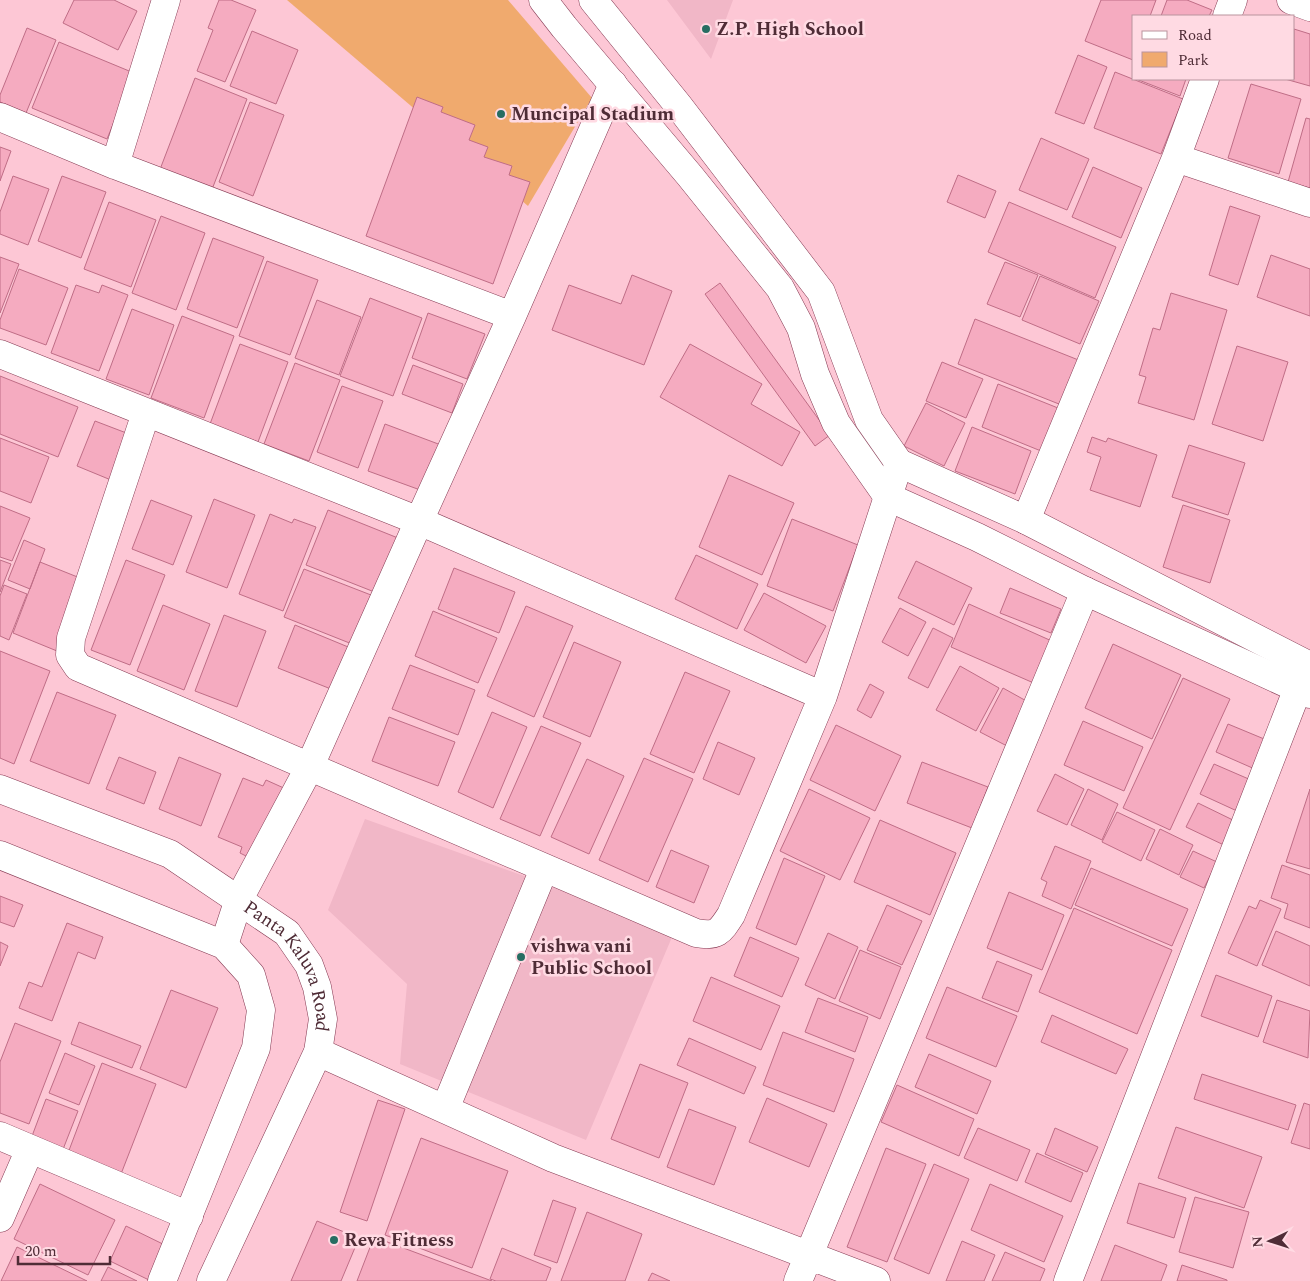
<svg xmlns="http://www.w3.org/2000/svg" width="1310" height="1281" font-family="Spectral,serif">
<rect width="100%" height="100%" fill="#fdc7d5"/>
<!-- built -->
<path fill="#f1b7c7" d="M667,0h66l-22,59z
M365,819l310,111 -89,210 -186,-76 7,-80 -79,-74z"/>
<!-- park -->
<path fill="#f0aa6e" d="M287,0h221l84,98 -64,108z"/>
<!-- building -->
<path fill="#f5abc0" stroke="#bf6d86" d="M74,0h40l23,11 -19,39 -55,-27z
M219,0h12l25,10 -31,72 -28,-11 16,-41 -5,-2z
M1101,0h55l-6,16h-16l-1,44 -48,-19z
M1167,0h20l25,10 -3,6h-48z
M27,28l29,12 -30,73 -26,-11v-7z
M1294,29l16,5v52l-25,-7h9z
M252,31l46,19 -22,54 -46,-18z
M59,42l75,31 -27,66 -75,-31z
M1078,55l29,12 -23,57 -29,-11z
M1115,72l68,27 -22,55 -67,-26z
M195,78l52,21 -36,93 -52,-20z
M1136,79h50l-6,17z
M1251,84l50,15 -22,75 -51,-16z
M417,97l26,10 -2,5 34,13 -6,15 19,7 -4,10 28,9 -3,9 21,7 -37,102 -127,-48z
M250,102l34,13 -31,81 -34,-14z
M1306,118l4,1v69l-22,-6z
M1041,138l48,21 -22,51 -48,-20z
M0,147l11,4 -11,30z
M1093,167l49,21 -21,50 -49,-21z
M958,175l38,16 -11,27 -38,-16z
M13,176l36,13 -21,56 -28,-11v-22z
M62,176l44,16 -25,66 -43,-17z
M109,202l47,18 -25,67 -47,-18z
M1009,202l107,45 -21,51 -107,-46z
M1230,206l30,10 -22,69 -29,-10z
M161,216l44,17 -29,77 -44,-17z
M213,238l51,19 -27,71 -50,-19z
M1271,255l39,14v47l-53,-19z
M0,257l19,7 -19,49z
M267,261l51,19 -28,75 -51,-19z
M1005,262l33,13 -18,42 -33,-13z
M19,269l49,19 -22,57 -46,-17v-8z
M632,275l40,16 -28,74 -92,-35 17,-45 52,19z
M1040,276l59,25 -19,43 -58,-24z
M720,283l110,152 -15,11 -110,-152z
M76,285l23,8 3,-8 26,10 -29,76 -48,-18z
M1171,293l56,17 -33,110 -56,-17 8,-26 -7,-2 14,-47 7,2z
M370,298l52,20 -29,78 -53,-20z
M317,300l44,17 -22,58 -44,-17z
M132,309l42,16 -25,70 -43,-16z
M428,313l57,21 -18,45 -55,-21z
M182,316l52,20 -30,82 -53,-20z
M975,319l106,42 -17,45 -106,-42z
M240,344l48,18 -30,80 -48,-18z
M690,344l72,40 -11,20 49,28 -18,34 -122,-69z
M1237,346l51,16 -25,79 -51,-17z
M942,362l41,17 -17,39 -40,-17z
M295,363l45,17 -31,81 -45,-17z
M413,365l50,19 -11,29 -50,-19z
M0,376l78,31 -20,50 -58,-23z
M998,384l60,24 -17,43 -59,-24z
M342,386l41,15 -25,67 -41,-16z
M926,403l39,20 -21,43 -40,-20z
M95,421l34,13 -18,46 -34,-14z
M385,424l56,21 -18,46 -55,-20z
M972,427l59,24 -16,43 -60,-23z
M1092,437l14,5 2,-4 49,17 -17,52 -50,-17 11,-33 -14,-5z
M0,438l49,19 -18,46 -31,-12z
M1189,445l56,18 -17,52 -56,-18z
M729,475l65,28 -32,72 -63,-28z
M214,499l41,16 -28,73 -41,-16z
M151,500l41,16 -19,49 -41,-16z
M1183,505l47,15 -20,63 -47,-16z
M0,506l30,12 -18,43 -12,-4z
M328,510l70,28 -21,55 -71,-28z
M270,514l22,9 2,-4 22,8 -33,84 -44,-17z
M792,519l66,26 -25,66 -66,-25z
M24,540l21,9 -15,40 -22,-9z
M696,555l62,29 -21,45 -62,-30z
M0,560l11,4 -11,28z
M126,560l39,15 -35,90 -39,-15z
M916,561l56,27 -18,37 -56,-27z
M40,562l45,18 -28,71 -44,-18z
M454,568l61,24 -16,41 -61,-24z
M304,569l67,26 -19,49 -68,-27z
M4,585l23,9 -18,46 -9,-4v-40z
M1010,588l51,21 -10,24 -51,-20z
M764,593l62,33 -20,37 -62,-33z
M969,604l85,38 -18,42 -85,-37z
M163,605l47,19 -26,66 -47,-19z
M526,606l47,20 -39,91 -47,-21z
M900,608l26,14 -18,34 -26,-14z
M433,611l64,27 -19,45 -63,-27z
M224,615l42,16 -29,76 -42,-16z
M295,625l58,24 -17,42 -58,-23z
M933,628l20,10 -25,50 -20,-10z
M574,642l47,20 -31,75 -47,-20z
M1113,644l68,31 -29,64 -67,-31z
M0,651l50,20 -36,93 -14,-6z
M410,665l65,25 -17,45 -66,-26z
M960,666l39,22 -23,43 -40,-21z
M685,672l45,19 -36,82 -44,-19z
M1183,678l47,21 -60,131 -47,-22z
M870,684l14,8 -13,26 -14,-8z
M1003,688l27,15 -23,43 -27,-14z
M57,692l59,23 -27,69 -59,-23z
M492,712l35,15 -34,81 -35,-16z
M389,717l66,25 -17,44 -66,-25z
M1083,721l60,26 -19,44 -60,-26z
M1228,724l41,17 -12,29 -41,-18z
M836,725l65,31 -26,55 -65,-31z
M541,726l40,17 -41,93 -40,-17z
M718,742l37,16 -16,37 -36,-16z
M119,757l37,15 -12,32 -38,-15z
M179,757l42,17 -20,52 -42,-17z
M644,758l49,21 -45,103 -49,-22z
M587,759l37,17 -35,78 -38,-17z
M922,762l66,25 -16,41 -65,-25z
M1214,764l37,16 -14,31 -37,-17z
M1055,774l29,15 -17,36 -30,-14z
M243,778l20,8 3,-6 20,9 -30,72 -16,-8 2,-6 -24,-10z
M809,789l61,29 -30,62 -60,-29z
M1088,789l30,15 -16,36 -31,-15z
M1310,789v80l-24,-7z
M1198,803l39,19 -11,24 -40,-19z
M1117,812l38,18 -14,31 -39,-19z
M880,820l76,33 -26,62 -76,-33z
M1160,829l33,16 -14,30 -33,-16z
M1055,846l36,15 -20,48 -29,-13 5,-14 -6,-3z
M671,850l38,16 -15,37 -38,-16z
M1193,851l24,11 -13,26 -24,-11z
M784,858l41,18 -29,69 -40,-17z
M1282,865l28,10v53l-26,-10 4,-14 -17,-6z
M1091,868l97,41 -16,37 -97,-41z
M1009,892l55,23 -22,55 -55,-22z
M0,896l23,9 -9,22 -14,-5z
M1260,900l21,9 -24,57 -29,-13 21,-47 7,3z
M887,905l35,16 -20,44 -35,-15z
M1074,908l98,42 -35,84 -98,-42z
M67,923l36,14 -8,22 -17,-7 -26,69 -33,-13 10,-26 13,5z
M1276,931l34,15v40l-48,-21z
M828,933l30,14 -23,52 -30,-14z
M750,937l49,21 -17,39 -48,-21z
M0,942l8,4 -8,20z
M860,950l41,17 -21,52 -41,-18z
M997,961l35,14 -14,37 -36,-14z
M1216,975l56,21 -14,41 -57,-21z
M711,977l69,29 -19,44 -68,-29z
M947,987l70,29 -21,51 -70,-29z
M171,990l47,18 -32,80 -46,-19z
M818,998l50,19 -13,35 -50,-20z
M1277,1000l33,11 -2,47 -45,-16z
M1052,1015l76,34 -12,25 -75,-32z
M79,1022l62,24 -9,22 -61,-24z
M15,1023l46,18 -32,83 -29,-11v-51z
M783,1032l71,27 -20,53 -71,-27z
M689,1038l67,29 -12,27 -67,-29z
M65,1053l30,13 -16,39 -30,-12z
M929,1054l62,27 -14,33 -62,-27z
M102,1063l54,21 -35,90 -53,-21z
M640,1064l48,19 -29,75 -48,-19z
M1202,1074l94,31 -8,25 -94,-31z
M897,1085l77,34 -15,37 -78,-34z
M767,1098l60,26 -18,43 -60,-25z
M46,1099l32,12 -18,46 -31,-13z
M378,1100l27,9 -38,112 -27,-9z
M1304,1103l6,2v44l-19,-6z
M689,1109l47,18 -22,58 -47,-18z
M1176,1127l86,30 -18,51 -86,-30z
M978,1128l52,22 -13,31 -53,-23z
M1055,1128l43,19 -11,25 -42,-18z
M421,1138l87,33 -36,97 -87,-33z
M886,1148l40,16 -39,98 -40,-15z
M1037,1153l46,20 -12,29 -46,-20z
M934,1164l35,15 -40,95 -35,-15z
M1139,1183l47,15 -12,40 -47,-15z
M40,1184l75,36 -27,55 -74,-36z
M990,1184l73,32 -19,46 -73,-32z
M1195,1197l54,15 -16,56 -54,-16z
M553,1200l23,8 -19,55 -23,-8z
M587,1212l55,22 -17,47h-64z
M317,1221l42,17 -18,43h-50z
M126,1226l45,22 -20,33 -41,-20z
M374,1237l118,44h-135z
M962,1241l33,14 -11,26h-38z
M1115,1245l52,20 -6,16h-60z
M17,1247l70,34h-86z
M502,1248l49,20 -5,13h-50l-6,-2z
M1005,1252l40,17 -5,12h-48z
M1182,1265l45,15v1h-50z
M108,1267l29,14h-36z
M652,1273l18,8h-22z"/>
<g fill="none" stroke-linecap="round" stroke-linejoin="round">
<!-- street casing -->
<g stroke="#863b54" stroke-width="29">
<path id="street" d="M1291,0l19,7
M1227,16l6,-16
M0,117l115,48 397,151 -93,205 -419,-167
M1176,158l134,45
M115,165l51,-165
M512,316l101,-232
M146,413l-75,225 -1,17 8,12 618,266c21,4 24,-1 35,-18l92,-219 76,-233
M1026,520l150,-362 29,-79
M224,945l15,-46 70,-131 110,-247 404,175
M318,1052l235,106 323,123
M445,1109l99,-240
M0,1136l189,80
M0,1218l30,-69
M798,1281l287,-690
M1068,1281l230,-593 6,-21"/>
</g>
<!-- secondary casing -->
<g stroke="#863b54" stroke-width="29">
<g id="secondary">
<path d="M543,0l21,27 126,149 90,112 21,40 14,46 21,49 52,74 89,40 108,54 225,103"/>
<path d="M593,0l85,105 143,187 48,128 30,43 127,57 284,146"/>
<path id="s1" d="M0,789l170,65 117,79 22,32 8,22 6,32 -5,33 -107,229"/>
<path d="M0,855l224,90 27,30 10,35 -5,38 -94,233"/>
</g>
</g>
<!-- street -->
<use href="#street" stroke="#fff" stroke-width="28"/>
<!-- secondary -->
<use href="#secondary" stroke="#fff" stroke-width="28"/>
</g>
<!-- markers -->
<g fill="#276d62" stroke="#ffdae3" stroke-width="2">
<circle cx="706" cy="29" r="5"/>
<circle cx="501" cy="114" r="5"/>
<circle cx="521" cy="957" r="5"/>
<circle cx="334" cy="1240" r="5"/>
</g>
<g text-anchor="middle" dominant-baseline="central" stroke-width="5" stroke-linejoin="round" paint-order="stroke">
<!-- poi labels -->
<g font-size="19" font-weight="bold" fill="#4f2c36" stroke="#ffdae3" text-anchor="start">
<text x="716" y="29">Z.P. High School</text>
<text x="511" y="114">Muncipal Stadium</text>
<text x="531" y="946">vishwa vani<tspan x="531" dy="22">Public School</tspan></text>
<text x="344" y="1240">Reva Fitness</text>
</g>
<!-- street labels -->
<g font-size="19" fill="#4f2c36" stroke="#ffdae3">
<text stroke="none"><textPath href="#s1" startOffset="352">Panta Kaluva Road</textPath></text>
</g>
</g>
<!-- legend -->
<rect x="1132" y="15" width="162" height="65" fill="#ffdae3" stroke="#b9949e"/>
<rect x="1142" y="31" width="25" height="8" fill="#ffffff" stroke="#b9949e"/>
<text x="1178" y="40" font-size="15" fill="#4f2c36">Road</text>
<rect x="1142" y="52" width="25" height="15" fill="#f0aa6e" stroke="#b9949e"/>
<text x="1178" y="65" font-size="15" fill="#4f2c36">Park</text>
<!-- north arrow -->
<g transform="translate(1270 1241) rotate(266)" stroke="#ffdae3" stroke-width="4" paint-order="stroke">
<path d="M0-4L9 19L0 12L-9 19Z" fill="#4f2c36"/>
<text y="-8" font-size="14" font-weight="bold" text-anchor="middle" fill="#4f2c36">N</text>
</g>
<!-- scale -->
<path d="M18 1256v8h92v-8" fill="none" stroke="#4f2c36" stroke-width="2.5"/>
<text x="25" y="1256" font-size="15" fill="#4f2c36" stroke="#ffdae3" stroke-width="4" paint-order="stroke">20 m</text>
</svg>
